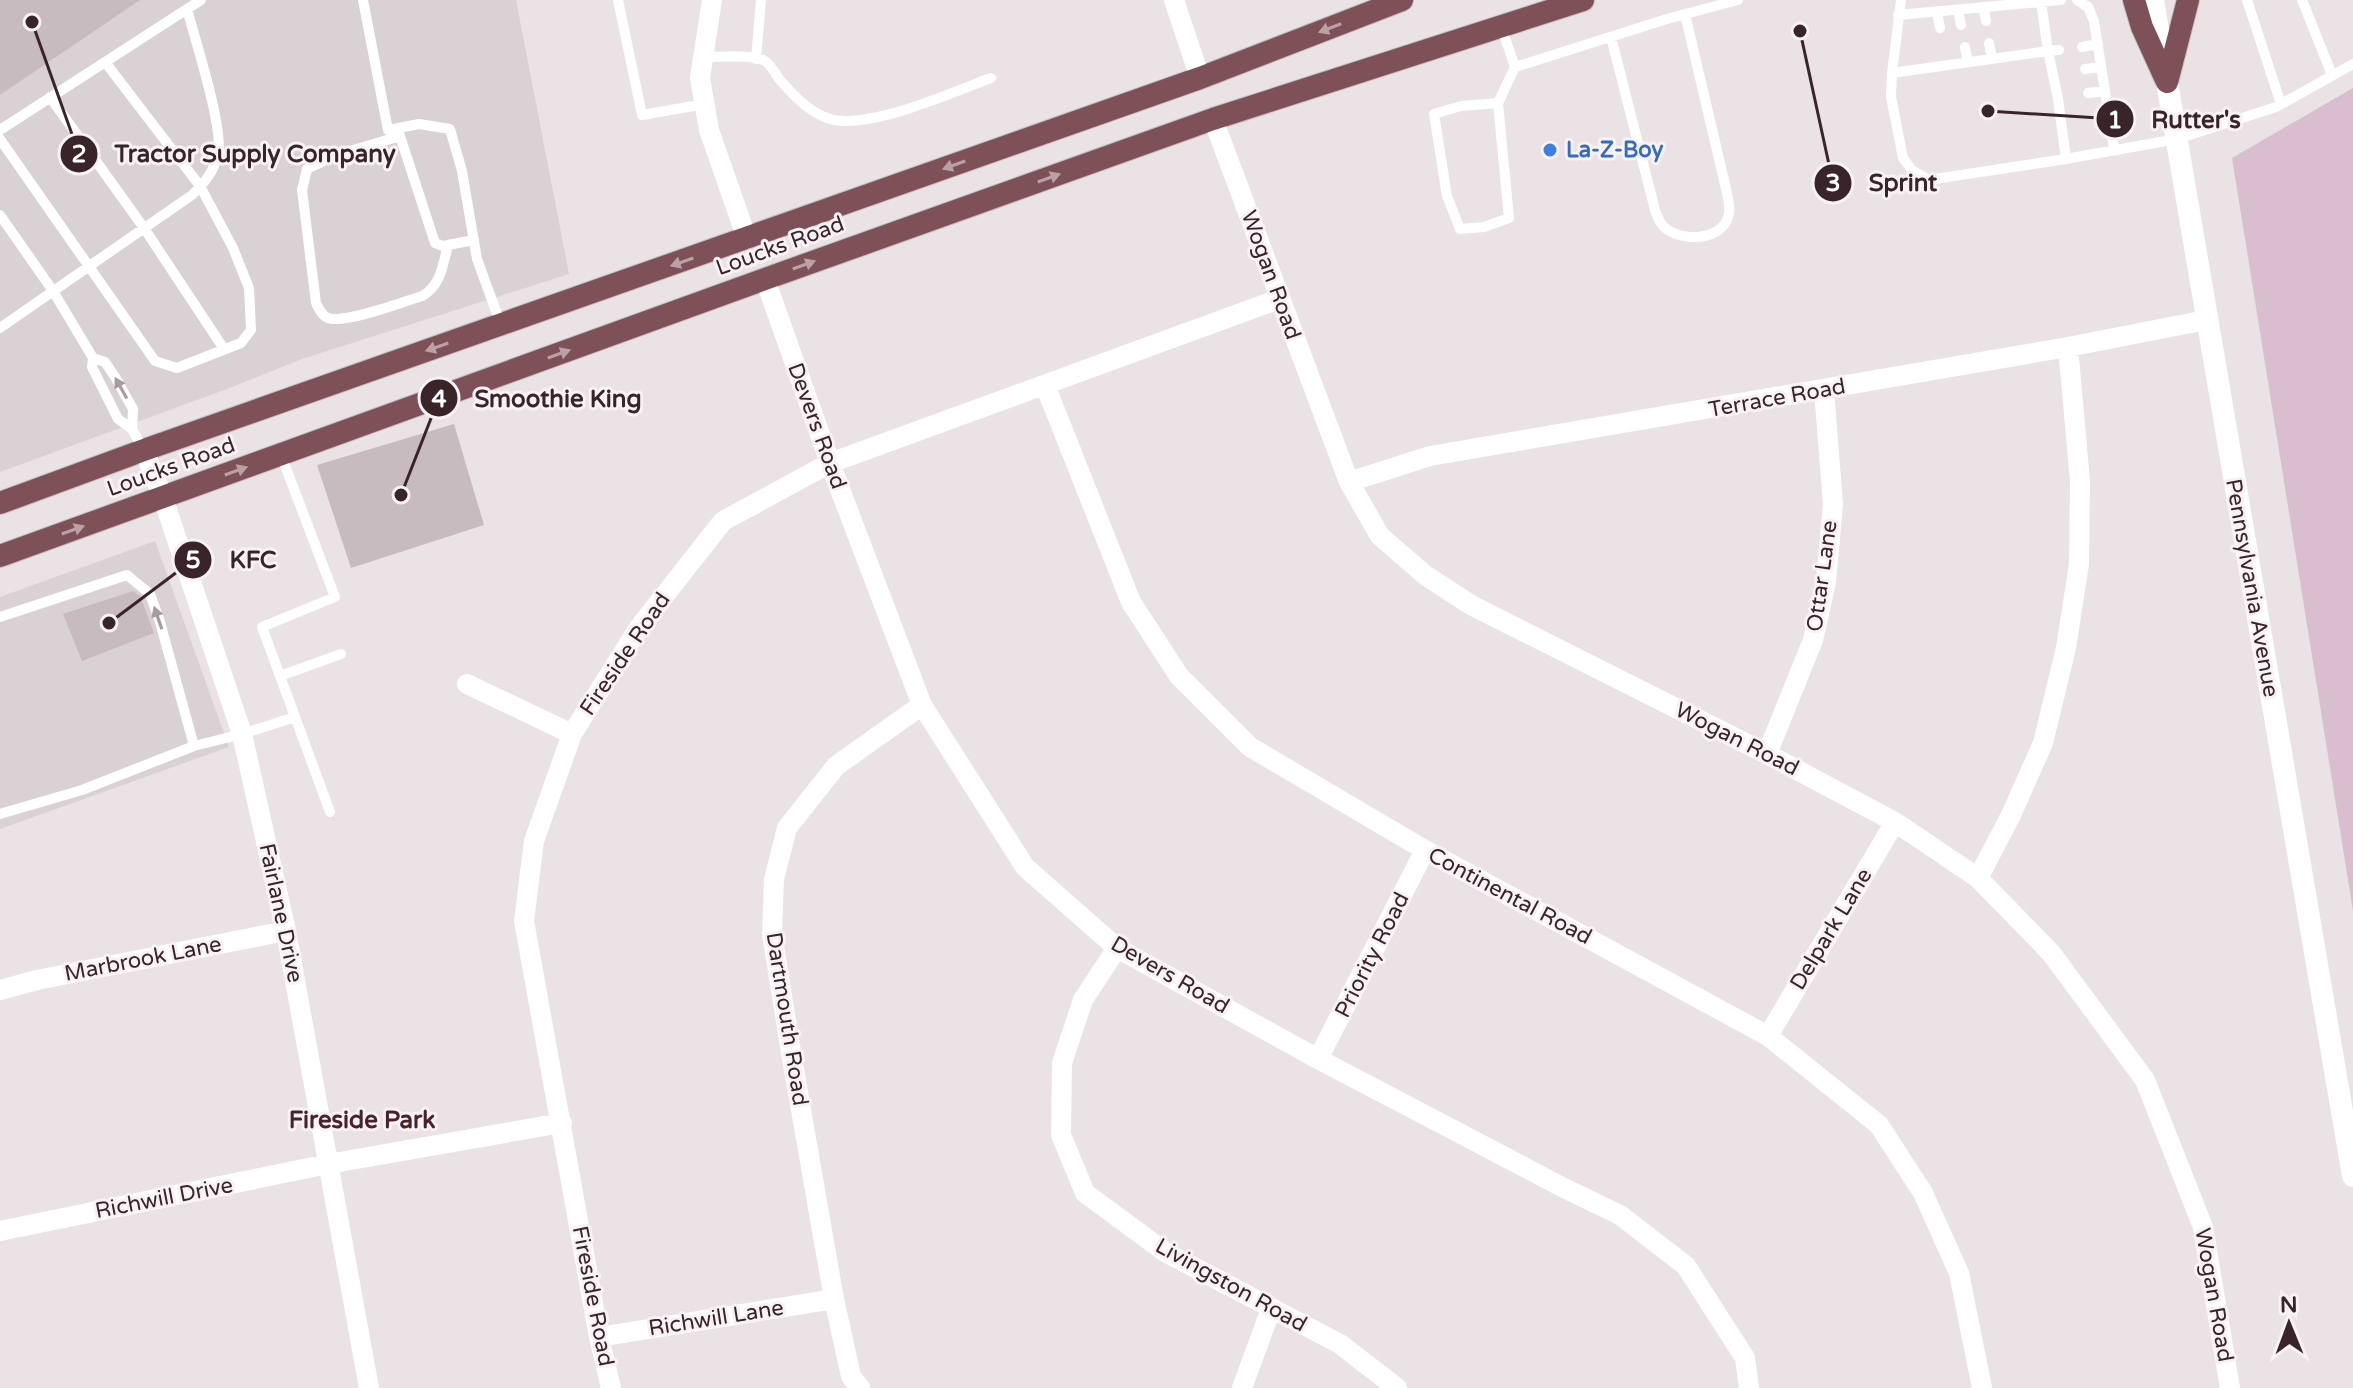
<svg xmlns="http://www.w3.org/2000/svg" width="2353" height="1388" font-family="'Varela Round',sans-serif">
<rect width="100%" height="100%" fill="#ebe2e5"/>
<!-- built -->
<path fill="#dad1d4" d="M0,0h516l53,274 -267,85 -75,30 -227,83z
M155,541l74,206 -229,82v-232z"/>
<!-- green -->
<path fill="#d9bed0" d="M2353,88v823l-121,-753z"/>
<!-- building -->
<path fill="#c8bbbf" d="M0,0h140l-140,95z
M454,424l30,101 -133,43 -34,-103z
M133,591l7,5 14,37 -72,28 -19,-47z"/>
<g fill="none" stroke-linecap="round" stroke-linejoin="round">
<!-- trunk casing -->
<g stroke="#c4bdbf" stroke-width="24">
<path id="trunk" d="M2134,0l8,27 25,55
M2167,82l21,-82
M0,503l144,-53 1056,-372 202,-78
M0,556l765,-277 448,-160 370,-119"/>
</g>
<!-- service -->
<path stroke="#fff" stroke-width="10" d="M363,0l25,130 31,-6 31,5 12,42 15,88 24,66
M618,0l24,115 63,-11
M1901,0l-9,73 -1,24 12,61 9,12 16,10 138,-21 111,-20 99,-32 77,-43
M2077,0l11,7 6,14 20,128
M2247,0l34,104
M2302,0l30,75
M2041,2l7,49 11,-1
M1983,7l3,14
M1958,10l3,15
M1937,12l3,16
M1898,15l163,-15
M1501,26l14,41 152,-48 71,-19
M1611,37l44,173c2,6 5,13 9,17 18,16 61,14 65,-14 1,-6 -1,-14 -2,-20l-42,-179
M1989,43l3,16
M1965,47l3,15
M2082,47l16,-3
M704,57c14,0 49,-3 61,4 5,3 11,13 15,19 13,15 28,31 47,38 39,14 125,-26 164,-40
M756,59l5,-59
M2085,69l16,-2
M1892,73l156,-22 10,48 8,60
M2088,93l17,-2
M50,97l94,131 80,121
M1498,103l-37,3 -27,8 13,82 13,33 24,-2 25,-9 -11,-115 17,-36
M0,130l201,-130
M398,130l37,113 8,3 31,-6
M400,136l-66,20 -27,13 -5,21 14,113c3,6 6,13 12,15 17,6 75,-16 94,-22 19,-10 21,-32 26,-51
M0,139l155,222 22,7 64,-25 10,-13 -2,-42 -16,-40 -33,-62 -95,-124
M0,215l53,76 40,67 -1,9 26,52 14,10 11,20
M0,328l192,-133c12,-12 22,-23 26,-41 6,-25 -23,-115 -31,-145
M93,358l12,4 10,15 18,32 -1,20
M281,455l54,142 -73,30 68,185
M0,617l127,-42 23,19 10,28 34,124
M280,676l61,-22
M0,814l82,-24 112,-44 48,-12 53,-17"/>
<!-- minor -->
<path stroke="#fff" stroke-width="20" d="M712,0l-12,78 9,52 38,109
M1174,0l26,78
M1213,119l136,363 31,54 45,39 46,30 296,149 128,68 83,56 73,75 94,127 58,147 27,161
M765,279l65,184 92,242 103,162 92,81 201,111 246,129 56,27 66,51 59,92 4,30
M1045,385l86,217 48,74 71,71 175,103 343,186 111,89 44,68 36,80 23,115
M144,450l19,48 79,236 44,197 83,457
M1349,482l81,-26 638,-109 138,-27
M467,684l105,50
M1767,754l46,-114 13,-58 7,-78 -9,-114
M1978,878l33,-63 32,-72 23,-95 13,-84 1,-83 -12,-134
M1117,948l-34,52 -21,63 -1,72 24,58 80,59 175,92 57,44
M0,990l37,-10 249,-49
M1768,1036l127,-214
M1318,1059l107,-209
M0,1231l328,-67 234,-41
M599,1337l235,-38
M611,1388l-12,-51 -75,-416 10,-80 38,-107 66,-105 85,-108 107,-58 449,-164
M860,1388l-9,-12 -17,-77 -41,-235 -21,-130 2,-55 13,-51 49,-62 86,-61
M1242,1388l29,-79"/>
<!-- tertiary -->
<path stroke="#fff" stroke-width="22" d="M2153,0l200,1176"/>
<!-- trunk -->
<use href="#trunk" stroke="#7e5058" stroke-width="22"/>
</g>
<!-- one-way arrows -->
<defs><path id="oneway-solid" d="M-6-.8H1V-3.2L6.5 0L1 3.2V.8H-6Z" transform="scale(2)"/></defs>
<g fill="#baa1a6">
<use href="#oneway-solid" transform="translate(1330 28) rotate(159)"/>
<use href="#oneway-solid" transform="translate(954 165) rotate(160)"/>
<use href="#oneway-solid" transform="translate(1049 178) rotate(-20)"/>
<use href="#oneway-solid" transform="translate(682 262) rotate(161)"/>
<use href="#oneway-solid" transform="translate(804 265) rotate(-20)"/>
<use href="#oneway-solid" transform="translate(437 347) rotate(161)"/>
<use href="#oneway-solid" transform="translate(559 354) rotate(-20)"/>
<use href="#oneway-solid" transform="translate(236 471) rotate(-20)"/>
<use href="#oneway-solid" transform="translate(73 530) rotate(-20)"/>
</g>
<g fill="#a69c9f">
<use href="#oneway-solid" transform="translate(121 388) rotate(-119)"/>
<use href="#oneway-solid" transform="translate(158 618) rotate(-109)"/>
</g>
<!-- markers -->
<circle fill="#3f7fe0" stroke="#f7f2f5" stroke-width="3" cx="1550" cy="150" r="8"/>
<g text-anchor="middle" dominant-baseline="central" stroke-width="6" stroke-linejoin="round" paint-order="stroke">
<!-- shop labels -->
<g font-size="22" font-weight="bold" fill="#366cbe" stroke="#f7f2f5" text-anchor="start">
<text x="1566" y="150">La-Z-Boy</text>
</g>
<!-- street labels -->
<g font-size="22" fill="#392429" stroke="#f7f2f5">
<text transform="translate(780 246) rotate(-20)">Loucks Road</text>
<text transform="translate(1271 275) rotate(70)">Wogan Road</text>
<text transform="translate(1777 398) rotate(-10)">Terrace Road</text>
<text transform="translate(817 426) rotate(70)">Devers Road</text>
<text transform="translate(171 467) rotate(-20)">Loucks Road</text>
<text transform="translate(1822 576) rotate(-82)">Ottar Lane</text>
<text transform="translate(2252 588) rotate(80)">Pennsylvania Avenue</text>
<text transform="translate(625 654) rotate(-56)">Fireside Road</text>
<text transform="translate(1737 739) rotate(27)">Wogan Road</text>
<text transform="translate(1510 896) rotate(28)">Continental Road</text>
<text transform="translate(281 913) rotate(78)">Fairlane Drive</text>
<text transform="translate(1831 929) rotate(-59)">Delpark Lane</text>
<text transform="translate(1372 955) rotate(-63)">Priority Road</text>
<text transform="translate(143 959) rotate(-11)">Marbrook Lane</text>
<text transform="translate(1170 975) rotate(30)">Devers Road</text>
<text transform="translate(787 1019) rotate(81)">Dartmouth Road</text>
<text transform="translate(164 1198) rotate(-11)">Richwill Drive</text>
<text transform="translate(1231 1285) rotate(29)">Livingston Road</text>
<text transform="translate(2214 1295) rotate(80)">Wogan Road</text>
<text transform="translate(593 1296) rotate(79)">Fireside Road</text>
<text transform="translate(716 1318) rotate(-9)">Richwill Lane</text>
</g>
<!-- neighbourhood labels -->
<g font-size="24" font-weight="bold" fill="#492329" stroke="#f7f2f5">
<text x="362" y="1120">Fireside Park</text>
</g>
</g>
<!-- callouts -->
<path fill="none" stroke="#392429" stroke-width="3" d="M1988 111L2115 119M32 22L79 154M1800 31L1833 183M401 495L439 398M109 623L193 560"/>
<g fill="#392429" stroke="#f7f2f5" stroke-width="3">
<circle cx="1988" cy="111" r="8"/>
<circle cx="32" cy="22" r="8"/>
<circle cx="1800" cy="31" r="8"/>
<circle cx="401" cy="495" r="8"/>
<circle cx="109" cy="623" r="8"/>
<circle cx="2115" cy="119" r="20"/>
<circle cx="79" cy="154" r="20"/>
<circle cx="1833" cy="183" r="20"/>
<circle cx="439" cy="398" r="20"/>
<circle cx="193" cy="560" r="20"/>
</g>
<g font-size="24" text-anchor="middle" font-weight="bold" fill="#fff">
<text x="2115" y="128">1</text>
<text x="79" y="162">2</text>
<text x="1833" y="191">3</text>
<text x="439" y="407">4</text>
<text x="193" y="568">5</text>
</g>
<g font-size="24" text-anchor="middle" font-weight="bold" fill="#392429" stroke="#f7f2f5" stroke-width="6" stroke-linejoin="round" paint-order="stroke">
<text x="2196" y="128">Rutter's</text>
<text x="255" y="162">Tractor Supply Company</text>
<text x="1903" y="191">Sprint</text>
<text x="558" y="407">Smoothie King</text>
<text x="253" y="568">KFC</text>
</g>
<!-- north arrow -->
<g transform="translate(2289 1324) rotate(359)" stroke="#f7f2f5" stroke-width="6" paint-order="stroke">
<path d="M0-6L14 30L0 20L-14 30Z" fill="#392429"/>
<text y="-12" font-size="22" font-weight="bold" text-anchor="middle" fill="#392429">N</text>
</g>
</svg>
